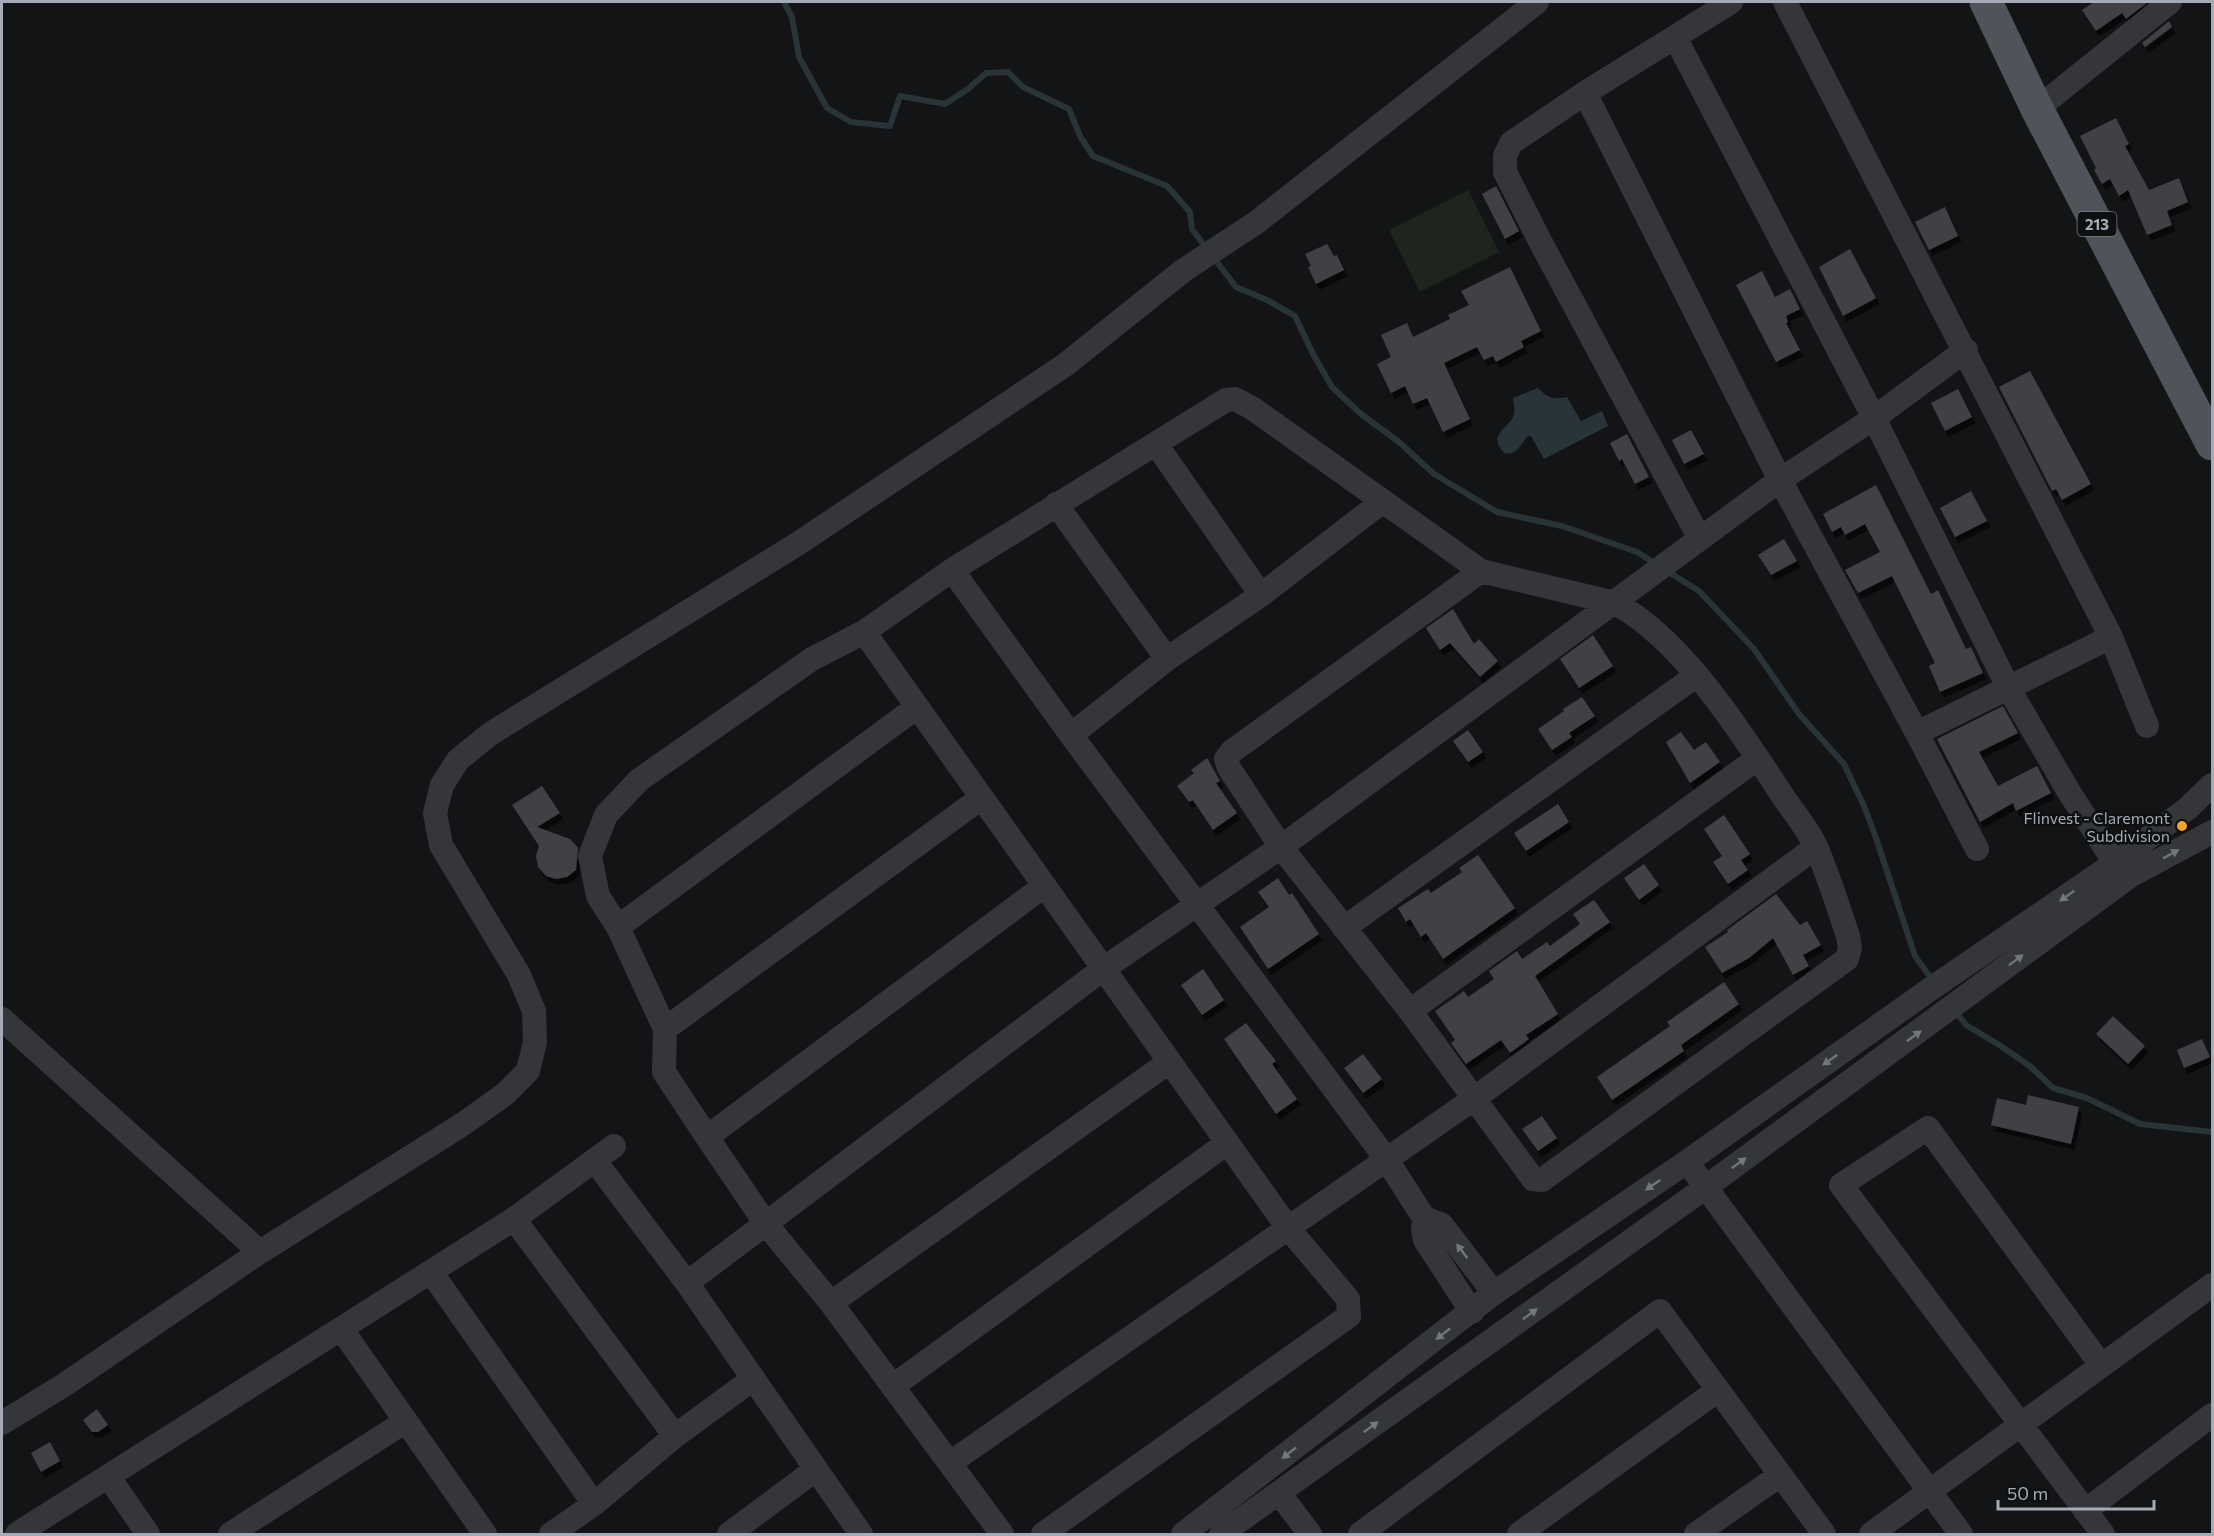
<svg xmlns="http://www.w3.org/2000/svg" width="2214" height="1536" font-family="Commissioner,sans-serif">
<defs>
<filter id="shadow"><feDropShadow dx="3.5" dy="6" stdDeviation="0" flood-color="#0009"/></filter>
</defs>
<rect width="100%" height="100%" fill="#131415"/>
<!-- green -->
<path fill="#1d251e" d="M1468,190l31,62 -79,40 -31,-62z"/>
<!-- water -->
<path fill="#293439" d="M1538,388c10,10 15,12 29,9l14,24 21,-10 6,15 -64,33 -13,-23h-3c-8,8 -10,20 -24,17l-6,-8 -1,-7c10,-19 21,-13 16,-40z"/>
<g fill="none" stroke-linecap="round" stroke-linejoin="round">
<!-- stream -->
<path stroke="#293439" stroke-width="6" d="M784,2l8,15 7,40 28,51 24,14 39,4 10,-30 45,8 23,-15 18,-16 22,-1 15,15 46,22 11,27 13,20 74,30 23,26 2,17 15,20
M1213,257l23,30 31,13 28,16 18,38 19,33 29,27 38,28 35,32 63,38 65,14 75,26 19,12
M1667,571l32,20 55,58 45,65 45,50 20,42 11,29 40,121 18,25
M1955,1011l11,14 35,21 30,21 22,21 34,10 53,26 72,8"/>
</g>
<!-- building -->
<path fill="#3f4145" filter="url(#shadow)" d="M2094,2h54l-22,17 -4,-6 -26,18 -14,-21z
M2169,21l3,6 -27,20 -3,-4z
M2116,118l13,26 -4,2 24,44 30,-12 9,24 -21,9 5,14 -25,10 -19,-45 -9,6 -9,-17 -8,5 -8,-14 2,-2 -16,-32z
M1496,186l23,45 -14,8 -23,-45z
M1945,207l13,29 -29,14 -14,-28z
M1327,244l7,12 3,-1 7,15 -28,14 -8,-17 3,-1 -6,-12z
M1850,249l26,49 -33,18 -24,-49z
M1510,267l31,64 -20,10 3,6 -28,15 -3,-6 -9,4 -7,-13 -33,16 26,56 -27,13 -16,-34 -14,6 -8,-18 -14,7 -14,-29 14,-7 -10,-22 26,-12 6,14 37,-18 -2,-4 21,-10 -8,-14z
M1762,271l13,26 15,-8 10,20 -14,7 2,6 -2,1 14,27 -24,12 -40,-77z
M2030,371l61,113 -29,16 -6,-11 -4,2 -53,-104z
M1958,389l14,28 -27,14 -14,-28z
M1691,430l13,24 -20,10 -12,-24z
M1627,434l22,43 -14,7 -13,-25 -3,2 -9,-18z
M1876,485l55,109 7,-4 28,59 5,-2 12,26 -43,19 -11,-26 6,-3 -43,-87 -34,17 -13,-23 35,-18 -15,-28 -20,11 -4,-8 -9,5 -9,-18z
M1971,491l16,30 -32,16 -15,-29z
M1784,539l13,22 -26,14 -13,-20z
M1453,609l21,35 5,-5 19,22 -18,16 -30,-34 -10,7 -14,-22z
M1593,635l20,31 -34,22 -19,-29z
M1582,697l13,19 -26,17 3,4 -20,13 -14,-21 26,-18 -1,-2z
M2003,706l15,27 -39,19 19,34 39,-20 14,27 -35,18 -3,-8 -33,19 -43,-83z
M1468,730l15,22 -15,10 -15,-21z
M1681,732l13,18 12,-8 14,20 -30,21 -24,-41z
M1207,758l13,23 -4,2 21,30 -24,17 -20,-30 -4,2 -12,-16 17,-13 -3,-3z
M542,786l18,27 -23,14 33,12 8,9 -2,22 -9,7 -11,2 -10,-3 -8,-9 -2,-11 3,-10 -27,-41z
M1558,804l11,18 -43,29 -12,-18z
M1724,815l26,39 -9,6 7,10 -20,14 -15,-22 9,-6 -18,-27z
M1478,855l37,53 -72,51 -17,-26 -5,4 -11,-18 -4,3 -8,-14 30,-19 3,4 31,-21 -3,-4z
M1644,864l15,21 -20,15 -15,-22z
M1278,878l11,17 3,-2 27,41 -51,35 -28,-42 29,-20 -11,-15z
M1776,894l24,31 7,-4 14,24 -18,10 6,11 -16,9 -20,-37 -24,20 -27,15 -17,-26 23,-15 -1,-2z
M1594,900l16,22 -75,54 23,38 -32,21 3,4 -19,14 -9,-13 -35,24 -15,-21 4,-3 -20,-29 29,-20 4,6 26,-18 -5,-8 28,-20 5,8 25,-17 3,4 30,-22 -7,-10z
M1203,969l21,31 -22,15 -21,-30z
M1724,982l15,22 -58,41 3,6 -72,49 -15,-23 73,-51 -3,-4z
M2113,1016l32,30 -17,18 -32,-30z
M1246,1023l30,38 -4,3 25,35 -21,15 -52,-75z
M2202,1039l8,18 -26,11 -7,-18z
M1363,1054l19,25 -19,14 -19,-25z
M2028,1095l51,12 -8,37 -80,-19 6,-27 29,7z
M1542,1116l15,22 -19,13 -16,-22z
M97,1409l11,16 -10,7h-6l-9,-12z
M50,1442l10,19 -19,11 -10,-19z"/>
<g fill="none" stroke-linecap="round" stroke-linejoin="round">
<!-- minor -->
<path stroke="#34363a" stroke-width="24" d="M1785,2l326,635 36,89
M1675,37l199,381 135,271 60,103 46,71 11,10
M1585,93l195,387 137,253 60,116
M2037,109l133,-107
M1156,444l105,151
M1056,504l111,155
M1700,539l-159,-296 -36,-71v-16l6,-13 74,-50 146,-91
M952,570l119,165 316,425 37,58 -1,12 2,10 47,72
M864,632l424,596 60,71 1,17 -306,218
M1917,733l194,-96
M1071,735l96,-76 94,-64 122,-94
M981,798l-316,231 -1,43 43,65 59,87 65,79 171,231
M618,927l-20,-31 -8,-40 16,-41 33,-35 173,-121 52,-27 88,-62 274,-170 9,-1 17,9 229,163 134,32c67,36 126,129 167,192 12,18 27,35 35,54 12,28 21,58 31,87l2,12 -3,11 -305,221 -9,-1 -123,-168 -129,-164 -52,-79 -3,-9 5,-7 250,-181
M1344,928l353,-253
M1410,1011l348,-253
M2,1019l258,233
M665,1029l-47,-102 299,-220
M707,1137l337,-251
M595,1161l92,122 174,251
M1696,1174l265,360
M1424,1218l18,7 52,68
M514,1219l161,217
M431,1272l163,232
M687,1283l416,-314 178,-122 499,-367 94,-62 92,-68
M831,1303l338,-241
M342,1330l143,204
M2101,1365l-173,-237 -87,57 262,349
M893,1386l334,-243
M2,1423l62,-38 196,-133 203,-128 42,-30 23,-23 7,-29 -1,-31 -15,-36 -78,-130 -6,-32 7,-28 16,-25 32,-26 309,-191 266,-178 119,-95 73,-48 280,-220
M950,1463l525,-365 341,-251
M108,1476l40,58
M1279,1493l31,41
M2085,1511l127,-96
M17,1534l497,-315 100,-73
M230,1534l176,-113
M551,1534l43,-30 81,-68 78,-57
M729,1534l86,-64
M1183,1534l311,-241 194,-132 241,-171 186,-127 73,-55 24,-23
M1221,1534l485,-347 424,-311 82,-44
M1360,1534l300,-223 164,223
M1519,1534l199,-144
M1696,1534l84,-59
M1871,1534l341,-249"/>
<!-- primary -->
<path stroke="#505359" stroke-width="33" d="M1986,2l51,107 175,335"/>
</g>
<!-- one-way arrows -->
<defs><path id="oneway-solid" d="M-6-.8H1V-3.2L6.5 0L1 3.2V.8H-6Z" transform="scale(1.5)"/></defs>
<g fill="#72767e">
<use href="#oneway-solid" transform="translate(2171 854) rotate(-29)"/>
<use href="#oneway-solid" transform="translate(2067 896) rotate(145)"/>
<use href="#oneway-solid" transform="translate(2016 960) rotate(-37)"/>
<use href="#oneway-solid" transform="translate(1914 1036) rotate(-36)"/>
<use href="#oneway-solid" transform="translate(1830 1060) rotate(145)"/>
<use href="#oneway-solid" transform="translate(1739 1163) rotate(-36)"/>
<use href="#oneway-solid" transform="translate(1653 1185) rotate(146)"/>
<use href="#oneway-solid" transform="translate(1462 1251) rotate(-127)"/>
<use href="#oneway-solid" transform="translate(1530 1314) rotate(-36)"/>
<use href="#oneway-solid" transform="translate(1443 1334) rotate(142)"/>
<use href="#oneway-solid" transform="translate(1371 1427) rotate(-36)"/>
<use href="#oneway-solid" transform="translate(1289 1453) rotate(142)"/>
</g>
<!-- markers -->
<circle fill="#f6a12a" stroke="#0e0f10" stroke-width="2" cx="2182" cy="826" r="6"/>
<g text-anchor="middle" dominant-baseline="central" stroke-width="5" stroke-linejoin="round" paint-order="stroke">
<!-- shield labels -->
<rect fill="#0e0f10" stroke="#787c84" stroke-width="1.5" x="2077.5" y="212" width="39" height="24" rx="4.5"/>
<g font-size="15" font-weight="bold" fill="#a5abb6">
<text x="2097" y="224">213</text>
</g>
<!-- poi labels -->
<g font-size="16" fill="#a5abb6" stroke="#0e0f10" text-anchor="end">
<text x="2170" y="817">Flinvest - Claremont<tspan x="2170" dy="18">Subdivision</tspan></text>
</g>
</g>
<!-- border -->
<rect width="2214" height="1536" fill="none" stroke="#a5abb6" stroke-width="6"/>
<!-- scale -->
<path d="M1998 1500v9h156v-9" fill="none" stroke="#a5abb6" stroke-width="3"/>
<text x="2007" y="1500" font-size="18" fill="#a5abb6" stroke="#0e0f10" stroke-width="4.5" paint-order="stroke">50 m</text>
</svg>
